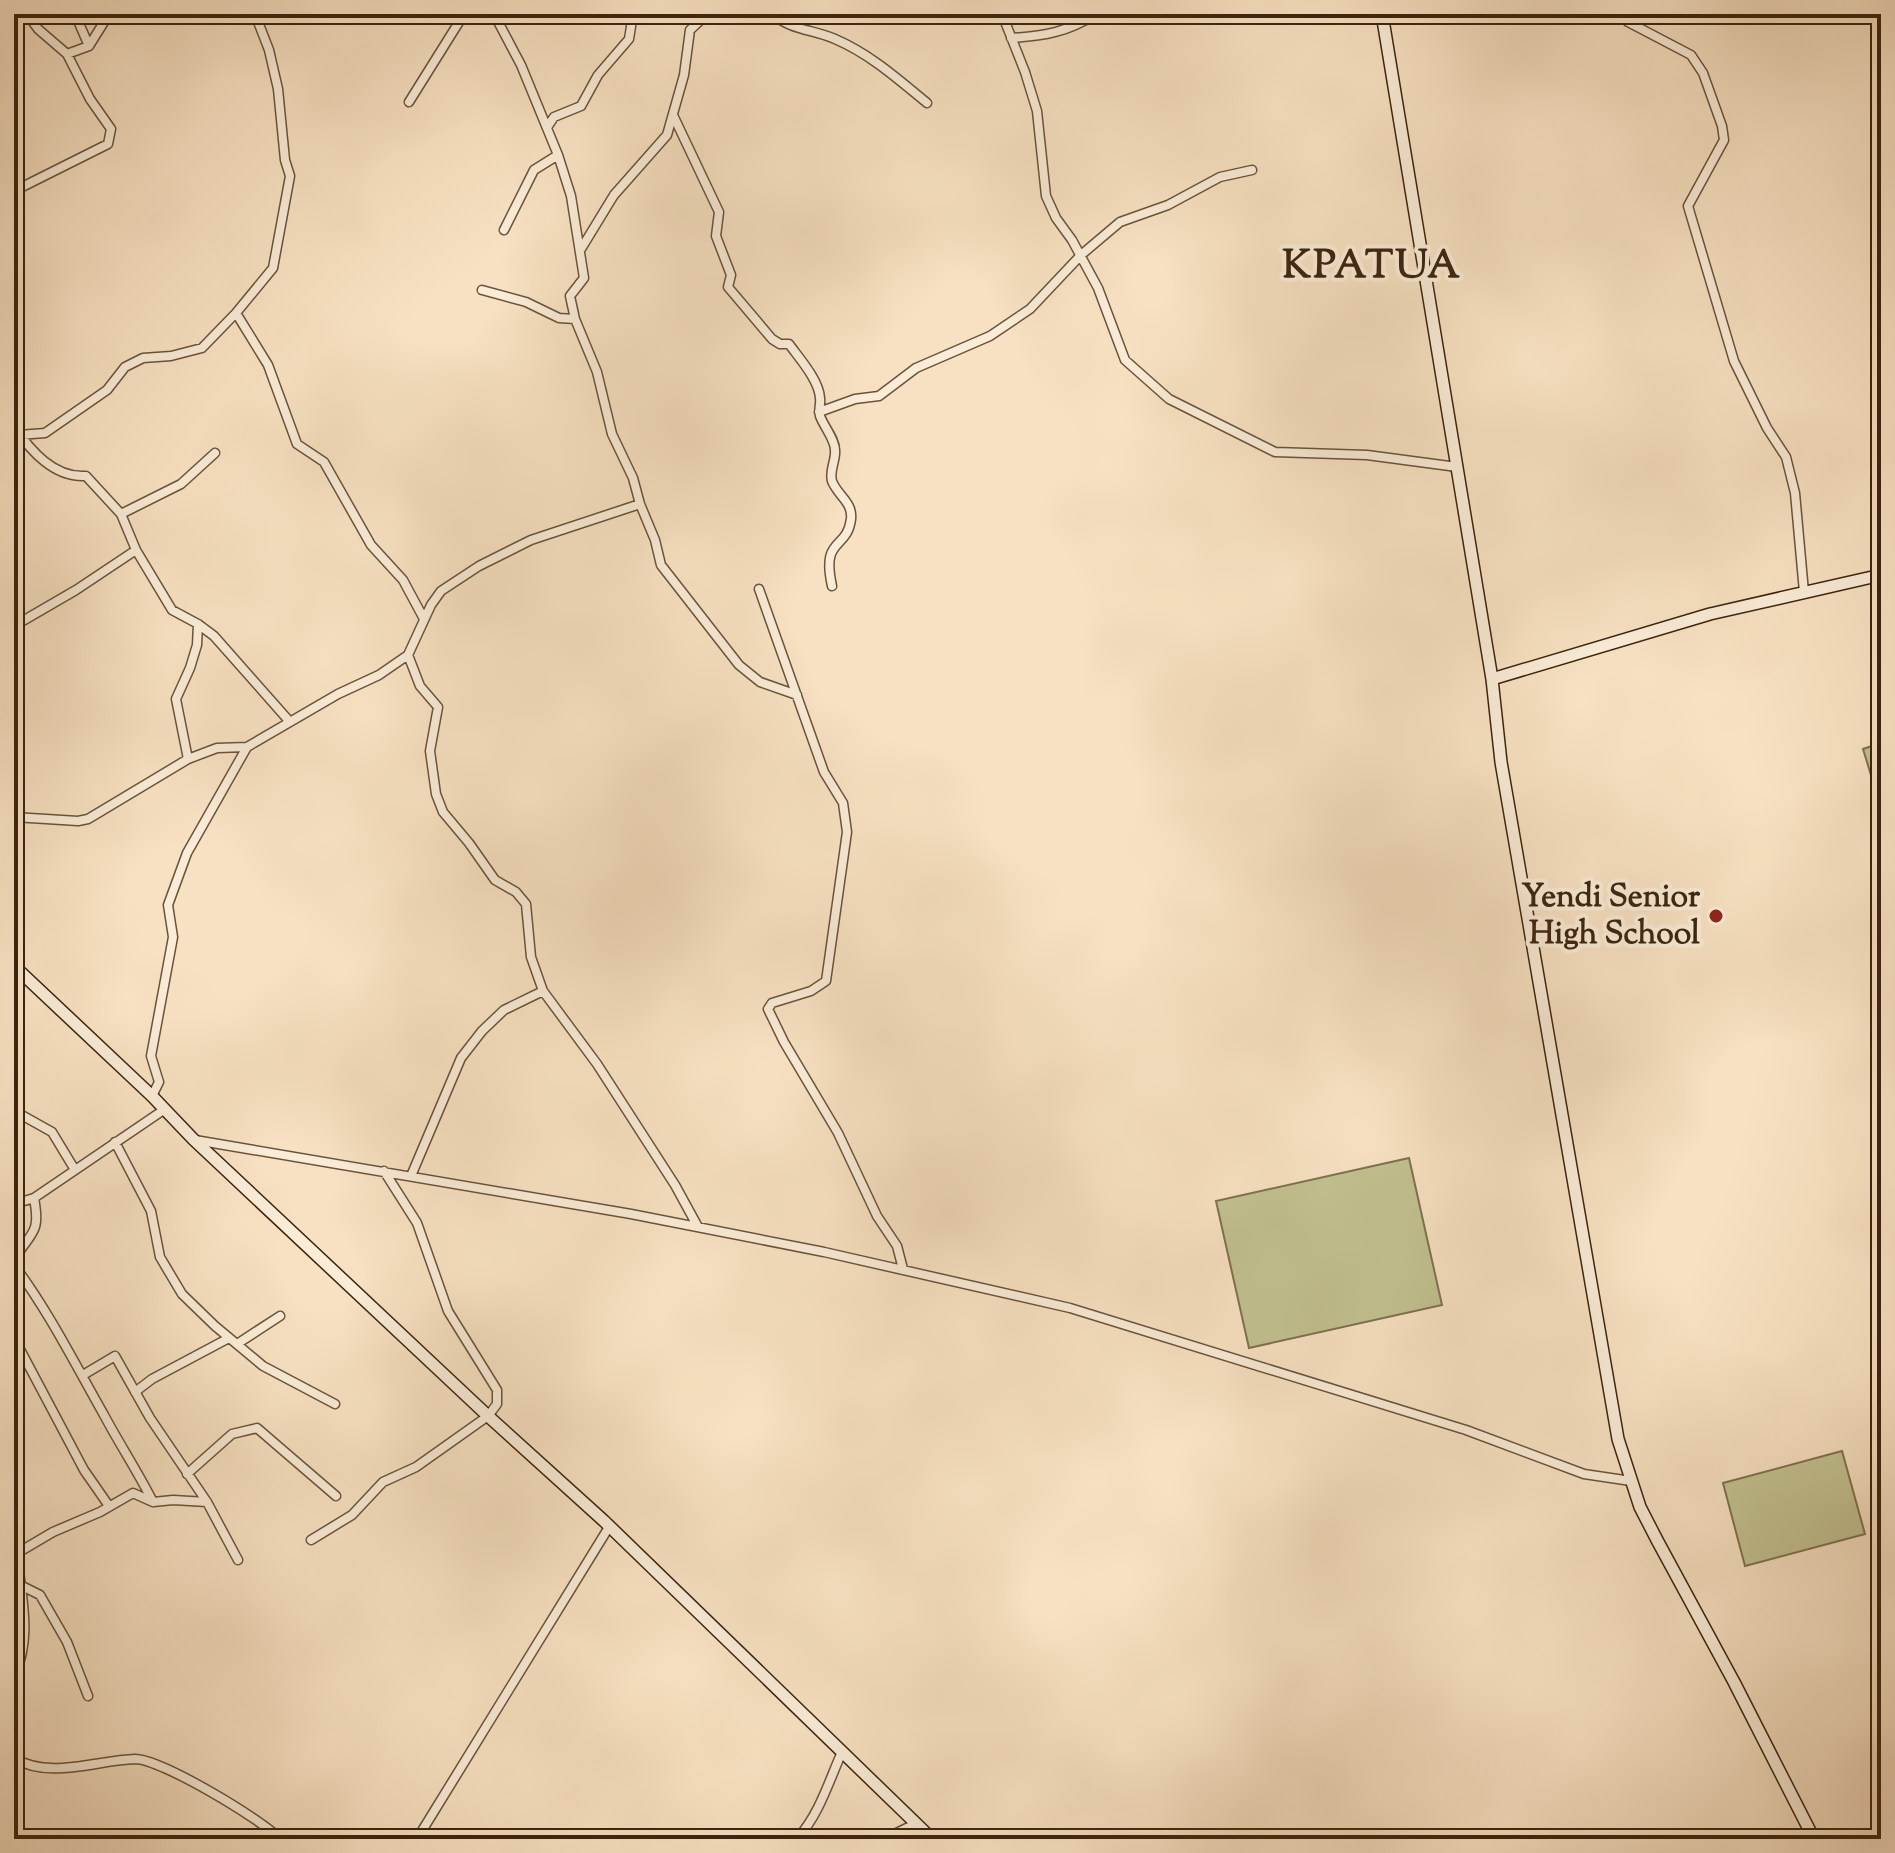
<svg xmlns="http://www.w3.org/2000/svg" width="1895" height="1853" font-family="'Sorts Mill Goudy',serif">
<rect width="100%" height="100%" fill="#f7e1c2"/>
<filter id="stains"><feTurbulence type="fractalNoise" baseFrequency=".0025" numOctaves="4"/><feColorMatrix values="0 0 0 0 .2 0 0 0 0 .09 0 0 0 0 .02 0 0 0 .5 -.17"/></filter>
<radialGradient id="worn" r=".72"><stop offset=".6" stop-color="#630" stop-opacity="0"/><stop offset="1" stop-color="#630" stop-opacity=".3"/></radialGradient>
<!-- green -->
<path fill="#c2c190" stroke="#7e724f" stroke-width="2" d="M1881,743v65l-18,-59z
M1409,1158l33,147 -193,43 -33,-147z
M1842,1451l23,83 -120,32 -22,-83z"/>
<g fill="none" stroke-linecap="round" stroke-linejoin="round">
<!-- street casing -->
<g stroke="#6a533b" stroke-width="11">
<path id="street" d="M75,14l14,32
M255,14l14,36 9,39 7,71 5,16 -17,92 -37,45 32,52 29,79 27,18 47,83 32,35 21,39
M494,14l27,51 37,90 13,41 13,82 -14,18 5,23
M772,14c21,17 40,15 63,25 35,15 63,40 92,64
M1002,14l23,58 12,39 9,85 10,22 16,22 26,48 27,72 44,39 106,53 92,3 90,12
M1620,14l8,8 63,33 12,18 19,53 2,14 -36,66 46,155 33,67 19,29 9,36 9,99
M1011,38c34,-2 56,-6 85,-24
M67,54l22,-8 20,-32
M409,102l55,-88
M673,115l46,97 -3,24 15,39 -3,12 44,52 8,5h9c10,14 30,36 31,54 1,7 -2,11 0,18 4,11 15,23 15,34 1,11 -6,20 -3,31 5,14 21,21 19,38 -4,32 -30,17 -19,67
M548,126l6,-9 27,-11 17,-31 31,-36 4,-25
M14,191l94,-47 3,-15 -21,-30 -23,-45 -29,-25 -11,-15
M504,230l30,-60 24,-15
M581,249l33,-54 53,-60 17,-60 6,-45 17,-16
M482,290l44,12 33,16 16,1 22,53 15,62 21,44 7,26 15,36 6,25 78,100 21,17 37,13
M819,412l36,-13 24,-3 37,-28 74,-32 40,-27 51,-54 39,-33 48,-17 52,-28 32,-7
M14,427c17,24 40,51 72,49l35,38 15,36 36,60 26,14 16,12 76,86
M19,435l26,-2 62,-43 18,-23 18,-9 28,-2 31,-8 34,-35
M121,514l60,-30 34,-31
M759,589l65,183 19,31 4,29 -21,149 -15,10 -39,12 -4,6 16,33 54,91 39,83 20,30 6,23
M14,626l62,-36 60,-40
M408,655l12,31 18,21 -8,44 6,43 7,18 26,31 26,37 21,12 10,12 5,53 12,34 54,73 78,121 23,42
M188,759l-12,-60 14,-31 7,-23 1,-21
M14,817l64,4 10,-2 100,-60 29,-11 30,-1 91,-53 41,-19 29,-20 23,-50 10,-14 38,-25 52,-26 109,-36
M152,1096l7,-14 -8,-26 22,-119 -5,-32 19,-52 60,-106
M14,1108l4,5 34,19 23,38
M195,1140l436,74 193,38 246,56 396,122 118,44 47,7
M115,1142l36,69 9,46 22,37 33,32 48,40 72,38
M411,1176l50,-118 21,-27 22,-21 39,-19
M14,1204l20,-6 131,-89
M14,1260c17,-29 27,-25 20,-62
M14,1265c35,47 61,99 90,150 16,30 34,57 49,87
M14,1338l70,132 25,36
M237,1344l43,-28
M83,1375l32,-19 35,62 57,84 31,58
M135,1392l17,-13 77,-41
M187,1474l45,-40 25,-6 79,68
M311,1540l41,-25 31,-33 33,-15 72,-51 9,-12v-14l-49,-79 -31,-88 -33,-52
M14,1555l39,-23 47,-20 33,-19 20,9 20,-2 34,2
M20,1585l20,10 27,47 21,54
M14,1678c19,-44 7,-79 3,-125
M14,1758c35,22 83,2 121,1 26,0 126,60 145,80
M417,1839l192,-312
M797,1839c23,-26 31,-56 45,-87
M884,1839l31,-15"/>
</g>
<!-- secondary casing -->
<g stroke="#3b240e" stroke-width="14">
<path id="secondary" d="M1382,14l110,665 9,83 117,677 22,68 17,33 77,142 80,157
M1492,679l218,-65 171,-39
M14,966l138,130 41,43 295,277 116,105 328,318"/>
</g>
<!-- street -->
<use href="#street" stroke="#faecd7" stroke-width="8"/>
<!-- secondary -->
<use href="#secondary" stroke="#faecd7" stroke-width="11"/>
</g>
<!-- markers -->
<circle fill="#8f2418" stroke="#faecd7" stroke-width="3" cx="1716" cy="916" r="8"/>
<g text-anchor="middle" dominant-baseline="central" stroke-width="8" stroke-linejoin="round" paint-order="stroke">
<!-- poi labels -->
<g font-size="32" font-weight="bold" fill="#3b240e" stroke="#faecd7" text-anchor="end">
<text x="1700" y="898">Yendi Senior<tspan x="1700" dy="37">High School</tspan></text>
</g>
<!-- district labels -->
<g font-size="40" font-weight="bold" letter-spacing="2" fill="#3b240e" stroke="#faecd7">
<text x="1372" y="267">KPATUA</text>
</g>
</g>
<!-- margin -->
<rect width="1895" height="1853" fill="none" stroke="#f7e1c2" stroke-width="48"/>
<rect x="16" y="16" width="1863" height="1821" fill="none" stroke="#3b240e" stroke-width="4"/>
<rect x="24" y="24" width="1847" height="1805" fill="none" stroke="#3b240e" stroke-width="2"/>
<rect width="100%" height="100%" filter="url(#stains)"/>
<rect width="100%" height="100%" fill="url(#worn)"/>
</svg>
